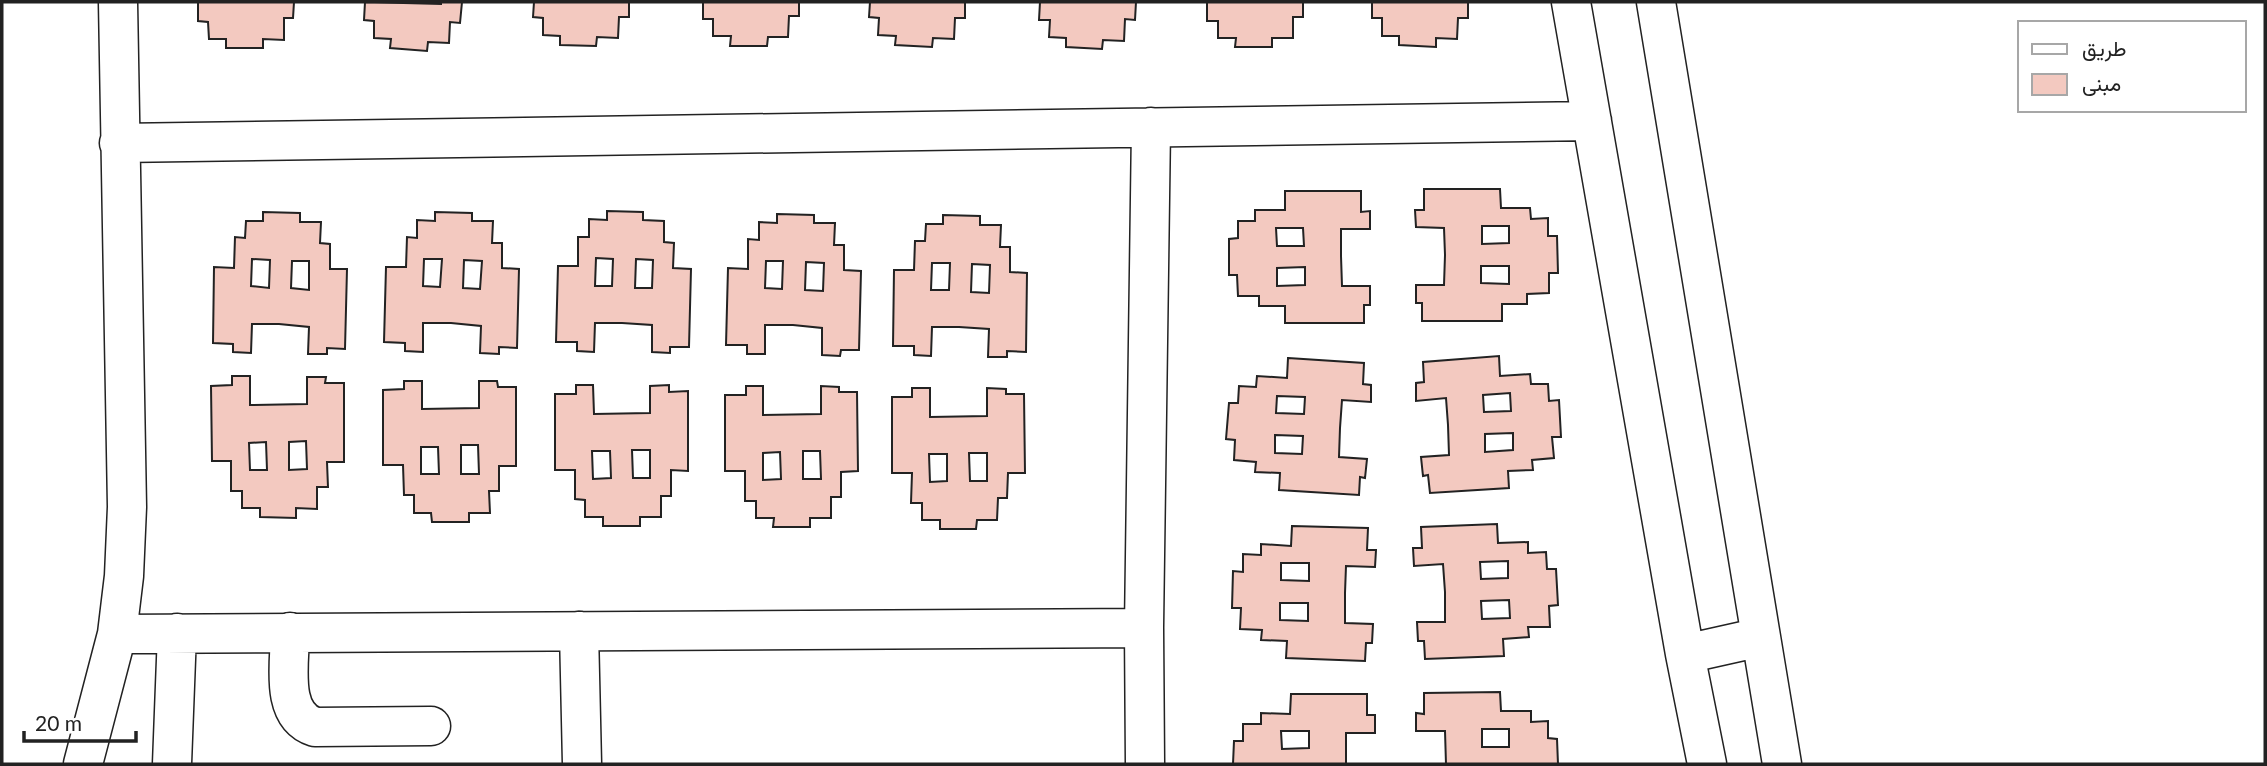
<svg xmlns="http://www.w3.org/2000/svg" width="2267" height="766" font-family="Lato,Vazirmatn,sans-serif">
<rect width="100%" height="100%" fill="#fff"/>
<!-- building -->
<path fill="#f3c9c0" stroke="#222" stroke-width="2" fill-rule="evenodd" d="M198,2h96l-1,16h-9v22l-21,-1v9h-37v-9h-17l-1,-17 -10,-1z
M365,2l76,2v-2h21l-2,21 -10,-1 -1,21 -21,-1 -1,9 -37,-3 1,-9 -17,-1v-17l-10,-1z
M534,2h95v15h-10l-1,21 -21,-1 -1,9 -36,-1v-9l-17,-1v-17l-10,-1z
M703,2h96v14h-10l-1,21h-20l-1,9h-37l1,-10h-18v-17h-10z
M870,2h95v16h-10l-1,21 -21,-1 -1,9 -37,-2 1,-9 -18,-1 1,-17 -10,-1z
M1040,2h96l-1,18 -10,-1 -1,22 -21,-1 -1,9 -36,-2v-9l-17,-1 1,-17h-11z
M1207,2h96v15h-10v21h-21v9h-37l1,-9h-18v-17h-11z
M1372,2h96v16h-10l-1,21 -21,-1v9l-37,-2v-9h-17v-18h-10z
M1424,189h76l1,19h29l1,11 17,-1v18h9l1,37h-9v20l-22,1v10h-25v17h-80v-18h-6v-18h28l1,-30 -1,-27 -28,-1 -1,-17h9zM1482,226h27v17l-27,1zM1481,266h28v18l-28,-1z
M1285,191h76v21l9,-1v18h-29v27l1,30h28v19h-6v18h-79v-17h-26v-10h-21l-1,-21h-8v-36l9,-1v-17h17v-11h30zM1276,228h27l1,18h-27zM1305,267v18l-28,1v-18z
M607,211l36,1v8l21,1v21l10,1 -1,25 18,1 -2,78h-19v6l-18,-1v-27l-30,-2h-27l-1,29 -17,-1v-9h-21l2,-76h20v-29h11v-18l18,1zM596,258l17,1 -1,27h-17zM636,259l17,1 -1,28h-17z
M263,212l37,1v9h21l-1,21 10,1v25h17l-2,80 -18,-1v6h-19l1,-27 -30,-3h-27l-1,29 -18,-1v-8l-20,-1 1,-76 20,1 1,-31 10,1 1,-17h17zM252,259l18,1 -1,28 -18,-2zM292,261h17v29l-18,-2z
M435,212l37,1v8h21l-1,22h10v25l17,1 -2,79 -18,-1v7l-19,-1 1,-27 -30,-3h-28v29l-18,-1v-8l-21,-1 2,-75h20l1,-30 10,1v-18l18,1zM424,259h18l-2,28 -17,-1zM464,260l18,1 -2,28 -17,-1z
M777,214l37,1v8h21l-1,22h10v25l17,1 -2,79h-18l-1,6 -18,-1v-27l-29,-3h-28v29h-18v-9h-21l2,-77 20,1v-30l11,1v-18l18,1zM766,261h17l-1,28 -17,-1zM806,262l18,1 -1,28 -18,-1z
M943,215l37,1v9h21l-1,22h10v25l17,1 -1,79 -19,-1v6h-19l1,-28 -30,-2h-27l-1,29 -17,-1v-9h-21l1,-76h20l1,-29h10l1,-17h17zM932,263h18l-1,27h-18zM972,264l18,1 -1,28 -18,-1z
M1499,356l1,20 30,-2 1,10h17l1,17 10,-1 2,37h-9l2,21 -22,2 1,10 -25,1 1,17 -79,5 -2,-18 -5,1 -2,-19 28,-2 -1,-30 -2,-27 -30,3v-18l8,-1 -1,-20zM1510,393l1,18 -27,1 -1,-17zM1513,433v17l-28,2v-18z
M1288,358l76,5 -1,21 8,1v17l-29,-2 -2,28 -1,29 28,2 -2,19 -5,-1 -1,18 -80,-5 1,-17 -25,-1 1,-10 -22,-2 1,-20 -9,-1 3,-36h9l1,-17 17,1 1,-11 30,2zM1277,396l28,1 -1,17 -28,-1zM1275,435l28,1 -1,18 -27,-1z
M232,376h18v29l57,-1v-27h19l-1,6h19v79h-17l1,25h-11v22l-21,-1v10l-36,-1v-9h-18v-17h-11v-30h-19l-1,-75 21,-1zM306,441l1,28 -18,1v-28zM266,442l1,28h-17l-1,-27z
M404,381h18v28l57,-1v-27h18l1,6h18v79h-17v25h-10l1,22h-21v9h-37l-1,-9h-17v-18h-10l-1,-30h-20v-75l21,-1zM461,445h17l1,29h-18zM421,447h17l1,27h-18z
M576,385h17l1,29 56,-1v-27l19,-1v7l19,-1v80l-17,-1v26h-10v21h-21v9h-37v-9h-18v-17l-10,-1v-29h-20v-76h21zM632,450h18v28h-17zM592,451h18l1,27 -18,1z
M746,386h17v29l58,-1v-28l18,1v5h18l1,79 -17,1v25h-10v21h-21v9h-37l1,-9h-18v-17h-11v-30h-20v-76h21zM803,451h17l1,28h-18zM780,452l1,27 -18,1v-27z
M912,388h18v29l57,-1v-28l19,1v5h18l1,79h-17l-1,25h-9l-1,22h-20l-1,9h-36v-9h-18v-17h-11l1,-30h-20v-76h20zM969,453h18v28h-17zM929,454h18v27l-17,1z
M1497,524l1,19 30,-1v11l18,-1 1,17h9l2,36 -9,1 1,21h-22l1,10 -26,2 1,17 -79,3 -1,-18h-6l-1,-19h28v-30l-2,-28 -29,2 -1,-18h9l-1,-21zM1508,561v17l-27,1 -1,-17zM1509,600l1,18 -28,1 -1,-18z
M1292,526l76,2 -1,22h9l-1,17 -29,-1 -1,27v30l28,1 -1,19h-6l-1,18 -79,-3 1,-17 -26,-1 1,-10 -22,-1 1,-21h-9l1,-37 10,1v-18l18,1v-11l30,2zM1281,563h28v18l-28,-1zM1280,603h28v18l-28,-1z
M1500,692l1,19h30v11l17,-1v17l9,1 1,25h-112l-1,-33h-29v-18l8,1v-21zM1482,729h27v18h-27z
M1291,694h76v21h8v18h-29v31h-113l1,-23h9v-17h18v-11l29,1zM1281,731h28v17l-27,1z"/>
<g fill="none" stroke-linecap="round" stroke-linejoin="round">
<!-- minor casing -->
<g stroke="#222" stroke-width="41">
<path id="minor" d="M1571,2l114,652 22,110
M1656,2l126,762
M119,143l1473,-22
M579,631l3,133
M290,632c0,31 -11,83 25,95l116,-1
M117,634l1027,-6
M1685,654l76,-17
M83,764l34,-130 7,-58 3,-69 -9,-505
M172,764l5,-131
M1145,764l-1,-136 7,-501"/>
</g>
<!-- minor -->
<use href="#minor" stroke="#fff" stroke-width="38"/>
</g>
<!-- border -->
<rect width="2267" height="766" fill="none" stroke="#222222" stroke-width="7"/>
<!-- legend -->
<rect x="2018" y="21" width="228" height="91" fill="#ffffff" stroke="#a7a7a7" stroke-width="2"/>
<rect x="2032" y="44" width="35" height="10" fill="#ffffff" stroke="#a7a7a7" stroke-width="2"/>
<text x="2082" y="56" font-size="21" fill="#222222">طريق</text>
<rect x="2032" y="74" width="35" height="21" fill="#f3c9c0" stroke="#a7a7a7" stroke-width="2"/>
<text x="2082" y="91" font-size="21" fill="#222222">مبنى</text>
<!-- scale -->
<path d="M24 731v10h112v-10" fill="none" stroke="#222222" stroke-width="3.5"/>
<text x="35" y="731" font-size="21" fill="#222222" stroke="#ffffff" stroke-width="5" paint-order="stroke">20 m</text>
</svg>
